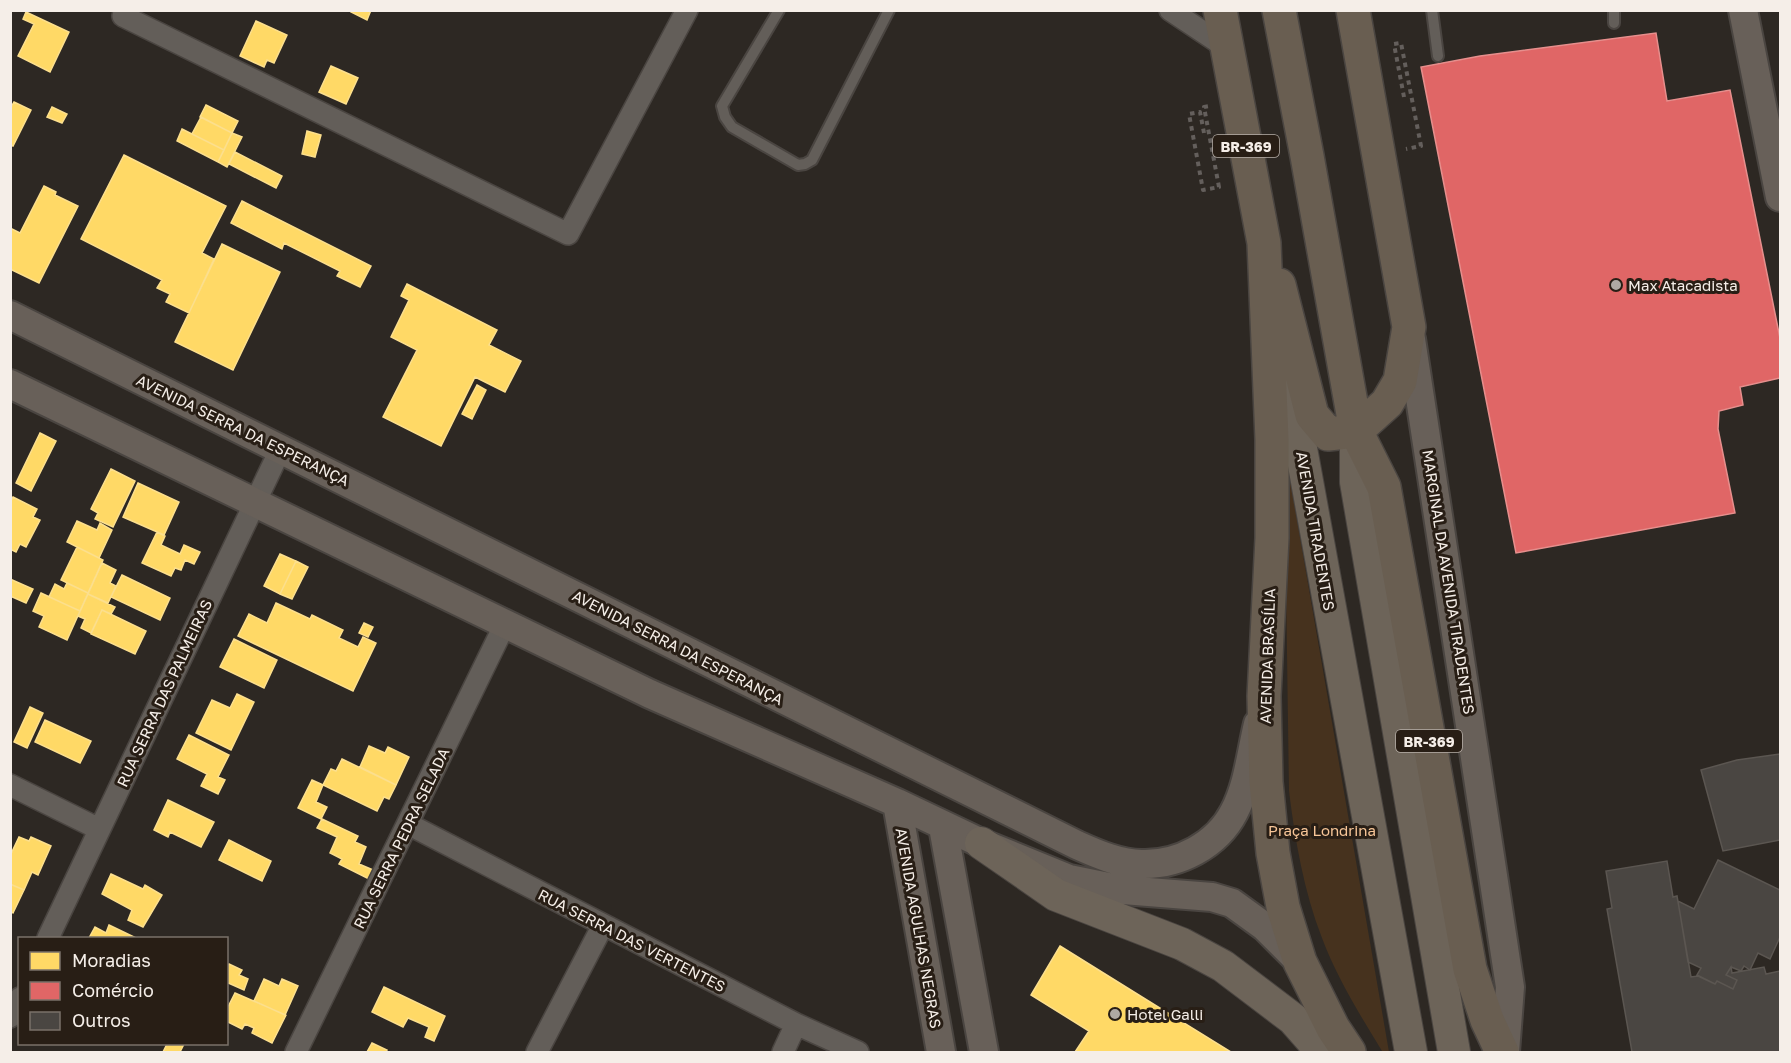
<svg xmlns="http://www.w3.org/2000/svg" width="1791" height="1063" font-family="'Golos Text',sans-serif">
<rect width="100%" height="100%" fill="#2d2823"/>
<!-- green -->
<path fill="#46321e" d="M1284,445l105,607 -7,-1c-22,-36 -45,-73 -60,-113 -18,-46 -27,-98 -33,-147z"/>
<!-- homes -->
<path fill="#ffd966" stroke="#fcdf8d" stroke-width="1.5" d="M352,10h19l-4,10 -16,-8z
M26,12l43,20 -19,40 -32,-16 16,-32 -11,-5z
M256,21l31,14 -13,28 -7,-3 -3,7 -24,-11z
M331,66l27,12 -12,26 -27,-12z
M14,102l17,8 -18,36 -3,-1v-36z
M206,105l32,16 -6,12 -32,-16z
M52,107l15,7 -5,9 -15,-6z
M201,117l31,16 -8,17 -32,-16z
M182,129l42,21 -6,12 -41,-21z
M307,131l14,4 -6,22 -13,-3z
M232,133l10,4 -15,30 -9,-5z
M235,152l47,24 -6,12 -47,-24z
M124,155l102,51 -24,47 12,6 -25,54 -23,-11 4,-8 -13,-6 5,-8 -81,-41z
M44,186l12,6 -1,3 23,11 -39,77 -29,-14v-41l10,5z
M242,201l129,65 -11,21 -23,-11 3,-5 -56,-28 -2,6 -51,-26z
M222,244l58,28 -47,98 -58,-28z
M407,284l90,46 -8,15 32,16 -16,31 -30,-15 -34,69 -58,-29 34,-67 -26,-13 18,-37 -8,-4z
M477,385l9,5 -14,29 -10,-5z
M40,433l16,8 -25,50 -15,-8z
M111,469l24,12 -22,46 -18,-8 3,-6 -7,-4z
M138,483l41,19 -15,33 -41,-18z
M13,497l24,12 -4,8 7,3 -14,27 -6,-3 -4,8 -6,-3v-47z
M77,521l20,9 3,-7 12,7 -13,28 -32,-16z
M157,532l8,4 -4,9 19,9 4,-9 16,7 -6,12 -9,-4 -4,10 -6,-2 -4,8 -29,-13z
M77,547l26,13 -15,33 -27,-13z
M280,554l16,7 -16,33 -16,-8z
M296,561l12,6 -16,32 -12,-5z
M102,563l14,7 -6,13 6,3 -8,17 -20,-9z
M122,575l48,23 -10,22 -49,-23z
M10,579l23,10 -7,14 -16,-7z
M67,583l21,10 -8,18 -31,-14 6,-13 9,5z
M41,593l39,18 -13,29 -28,-13 5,-11 -11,-5z
M88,594l27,13 -4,7 -9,-4 -11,23 -10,-5 4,-9 -7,-3z
M276,603l34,16 2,-4 31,15 -4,8 19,9 5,-10 13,6 -23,48 -115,-55 11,-22 18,9z
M102,610l44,21 -11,23 -44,-20z
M364,623l9,4 -5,10 -9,-4z
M234,639l43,21 -13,28 -44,-21z
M237,694l17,8 -23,48 -35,-17 16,-33 18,8z
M30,707l13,6 -16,35 -13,-6z
M45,720l46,21 -11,22 -45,-21z
M189,735l40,20 -11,22 7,3 -7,14 -17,-8 6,-12 -30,-15z
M369,746l16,7 3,-6 21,10 -13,28 -36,-18z
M342,759l54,26 -7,14 -5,-2 -7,14 -54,-26 8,-16 5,2z
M312,780l11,5 -7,17 11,5 -6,12 -23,-11z
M168,800l46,22 -13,25 -31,-15 -2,5 -14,-7z
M322,819l36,17 -3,6 11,5 -7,17 14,6 -4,9 -30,-15 3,-5 -12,-6 7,-16 -20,-9z
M19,837l10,4 2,-4 20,9 -13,29 -6,-3 -8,18 -14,-6v-28z
M229,840l42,21 -9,20 -43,-21z
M111,874l32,15 2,-4 17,10 -19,32 -15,-7 4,-10 -30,-16z
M10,884l14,6 -11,23 -3,-2z
M109,925l27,13h-47l6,-11 11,6z
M1060,946l82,51 89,55h-156l14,-21 -58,-36z
M229,964l13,6 -3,5 9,4 -4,11 -18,-8v-14z
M264,979l15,7 3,-7 16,7 -13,29 -31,-14z
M384,987l61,29 -11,25 -9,-4 4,-10 -21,-9 -5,9 -31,-15z
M235,993l51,22 -14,28 -20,-10 2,-5 -9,-4 -3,5 -16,-8v-10z
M372,1043l15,7 -1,2h-19z
M167,1044h17l-4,8h-17z"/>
<!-- shops -->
<path fill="#e06666" stroke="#e68f8d" stroke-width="1.5" d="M1656,33l11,68 63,-11 50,248v40l-40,9 3,18 -24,6 -1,18 17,84 -219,40 -95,-486 59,-11z"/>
<!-- building -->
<path fill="#4a4642" stroke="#5b5651" stroke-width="1.5" d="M1780,754v86l-57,11 -22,-81 36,-10z
M1718,860l62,30v47l-10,22 -12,-6 -8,17 -6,-4 -3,5 -10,-4 -5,8 11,5 -4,9 -16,-8 -2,3 -18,-9 4,-7 -13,-6 -10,-61 16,8z
M1667,861l6,36 4,-1 14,81 7,-1 17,8 2,-3 16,8 4,-9 -11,-5 5,-8 1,6 32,-6 2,7 14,-3v81h-148l-25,-143 5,-1 -6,-37z"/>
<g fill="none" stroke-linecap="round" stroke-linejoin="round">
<!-- lane casing -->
<g stroke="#4a4541" stroke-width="14">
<path id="lane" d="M779,10l-57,96 3,11 7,10 66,38 7,-1 7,-4 77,-150
M1432,10l6,46
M1614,23v-13"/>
</g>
<!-- street casing -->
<g stroke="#4a4541" stroke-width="24">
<path id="street" d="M125,10l-2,6 445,218 119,-224
M1170,10l57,38
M10,785l89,44
M408,824l388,200 62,28
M48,938l233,-490
M10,1017l10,-19
M296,1052l209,-428
M537,1052l66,-127
M783,1052l13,-28"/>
</g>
<!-- secondary casing -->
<g stroke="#4a4541" stroke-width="32">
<path id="secondary" d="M1743,10l37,187
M10,315l1067,530c20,9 43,19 65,19 37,1 75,-19 92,-52 14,-26 17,-59 24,-88
M1411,339l99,648 -5,65
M10,384l640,310 247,109 84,40 88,36 54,11 89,7 20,6 33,24 35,35
M897,803l44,249
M943,827l41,225"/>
</g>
<!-- primary casing -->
<g stroke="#4a4541" stroke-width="34">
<path id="primary" d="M1288,377l123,675
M1356,431v51l98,570
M981,843l75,52 126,49 41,22 70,53 29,33"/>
</g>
<!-- highway casing -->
<g stroke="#4a4541" stroke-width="36">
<path id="highway" d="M1220,10l44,233 8,197v98l-8,158 2,86 7,71 10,54 17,55 33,66 16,24
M1279,10l28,146 49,275 28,56 86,482 17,51 15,32
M1279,285l33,130 16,19 28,-3 31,-28 13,-22 9,-54 -56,-317"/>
</g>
<!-- path -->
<path stroke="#645f5c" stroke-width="4" stroke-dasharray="4.5 4.5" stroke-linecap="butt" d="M1404,97l-10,-53 7,-1 20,103 -15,3
M1204,133l-4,-21 -11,2 14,76 16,-3 -15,-80 6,-1"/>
<!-- lane -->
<use href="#lane" stroke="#635e59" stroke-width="10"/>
<!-- street -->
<use href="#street" stroke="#635e59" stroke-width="21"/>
<!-- secondary -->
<use href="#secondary" stroke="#686059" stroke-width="28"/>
<!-- primary -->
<use href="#primary" stroke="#6d6459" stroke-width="32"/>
<!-- highway -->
<use href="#highway" stroke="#695e51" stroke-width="33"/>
</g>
<!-- markers -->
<g fill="#afa9a3" stroke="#281e15" stroke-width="2">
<circle cx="1616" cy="285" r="6"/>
<circle cx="1115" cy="1014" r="6"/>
</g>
<g text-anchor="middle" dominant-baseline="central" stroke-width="6" stroke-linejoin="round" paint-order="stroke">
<!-- shield labels -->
<g fill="#281e15" stroke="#b8b0a9" stroke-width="1.5">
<rect x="1213" y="135" width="66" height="22" rx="4.5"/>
<rect x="1396" y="730" width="66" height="22" rx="4.5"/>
</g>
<g font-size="14" font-weight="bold" fill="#f5eee8">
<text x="1246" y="146">BR-369</text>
<text x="1429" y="741">BR-369</text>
</g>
<!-- poi labels -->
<g font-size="15" fill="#f5eee8" stroke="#281e15" text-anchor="start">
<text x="1628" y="285">Max Atacadista</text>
<text x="1127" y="1014">Hotel Galli</text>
</g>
<!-- street labels -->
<g font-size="15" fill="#f5eee8" stroke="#281e15">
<text transform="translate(243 430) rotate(26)">AVENIDA SERRA DA ESPERANÇA</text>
<text transform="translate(1316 531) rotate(80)">AVENIDA TIRADENTES</text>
<text transform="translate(1449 582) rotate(81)">MARGINAL DA AVENIDA TIRADENTES</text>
<text transform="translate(678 647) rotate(27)">AVENIDA SERRA DA ESPERANÇA</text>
<text transform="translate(1267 656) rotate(-88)">AVENIDA BRASÍLIA</text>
<text transform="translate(164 693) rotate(-65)">RUA SERRA DAS PALMEIRAS</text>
<text transform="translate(401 838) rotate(-64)">RUA SERRA PEDRA SELADA</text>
<text transform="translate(919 928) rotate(80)">AVENIDA AGULHAS NEGRAS</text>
<text transform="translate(632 940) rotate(27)">RUA SERRA DAS VERTENTES</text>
</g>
<!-- park labels -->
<g font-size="15" fill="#f8c698" stroke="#281e15">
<text x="1322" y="830">Praça Londrina</text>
</g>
</g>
<!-- border -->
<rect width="1791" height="1063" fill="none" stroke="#f5eee8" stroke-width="24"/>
<!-- legend -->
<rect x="18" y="937" width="210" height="108" fill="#281e15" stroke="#7a7169" stroke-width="1.5"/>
<rect x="30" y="952" width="30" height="18" fill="#ffd966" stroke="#7a7169" stroke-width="1.5"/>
<text x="72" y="967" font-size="18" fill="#f5eee8">Moradias</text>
<rect x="30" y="982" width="30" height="18" fill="#e06666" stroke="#7a7169" stroke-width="1.5"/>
<text x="72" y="997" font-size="18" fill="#f5eee8">Comércio</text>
<rect x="30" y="1012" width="30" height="18" fill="#4a4642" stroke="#7a7169" stroke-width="1.5"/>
<text x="72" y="1027" font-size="18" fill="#f5eee8">Outros</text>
</svg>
